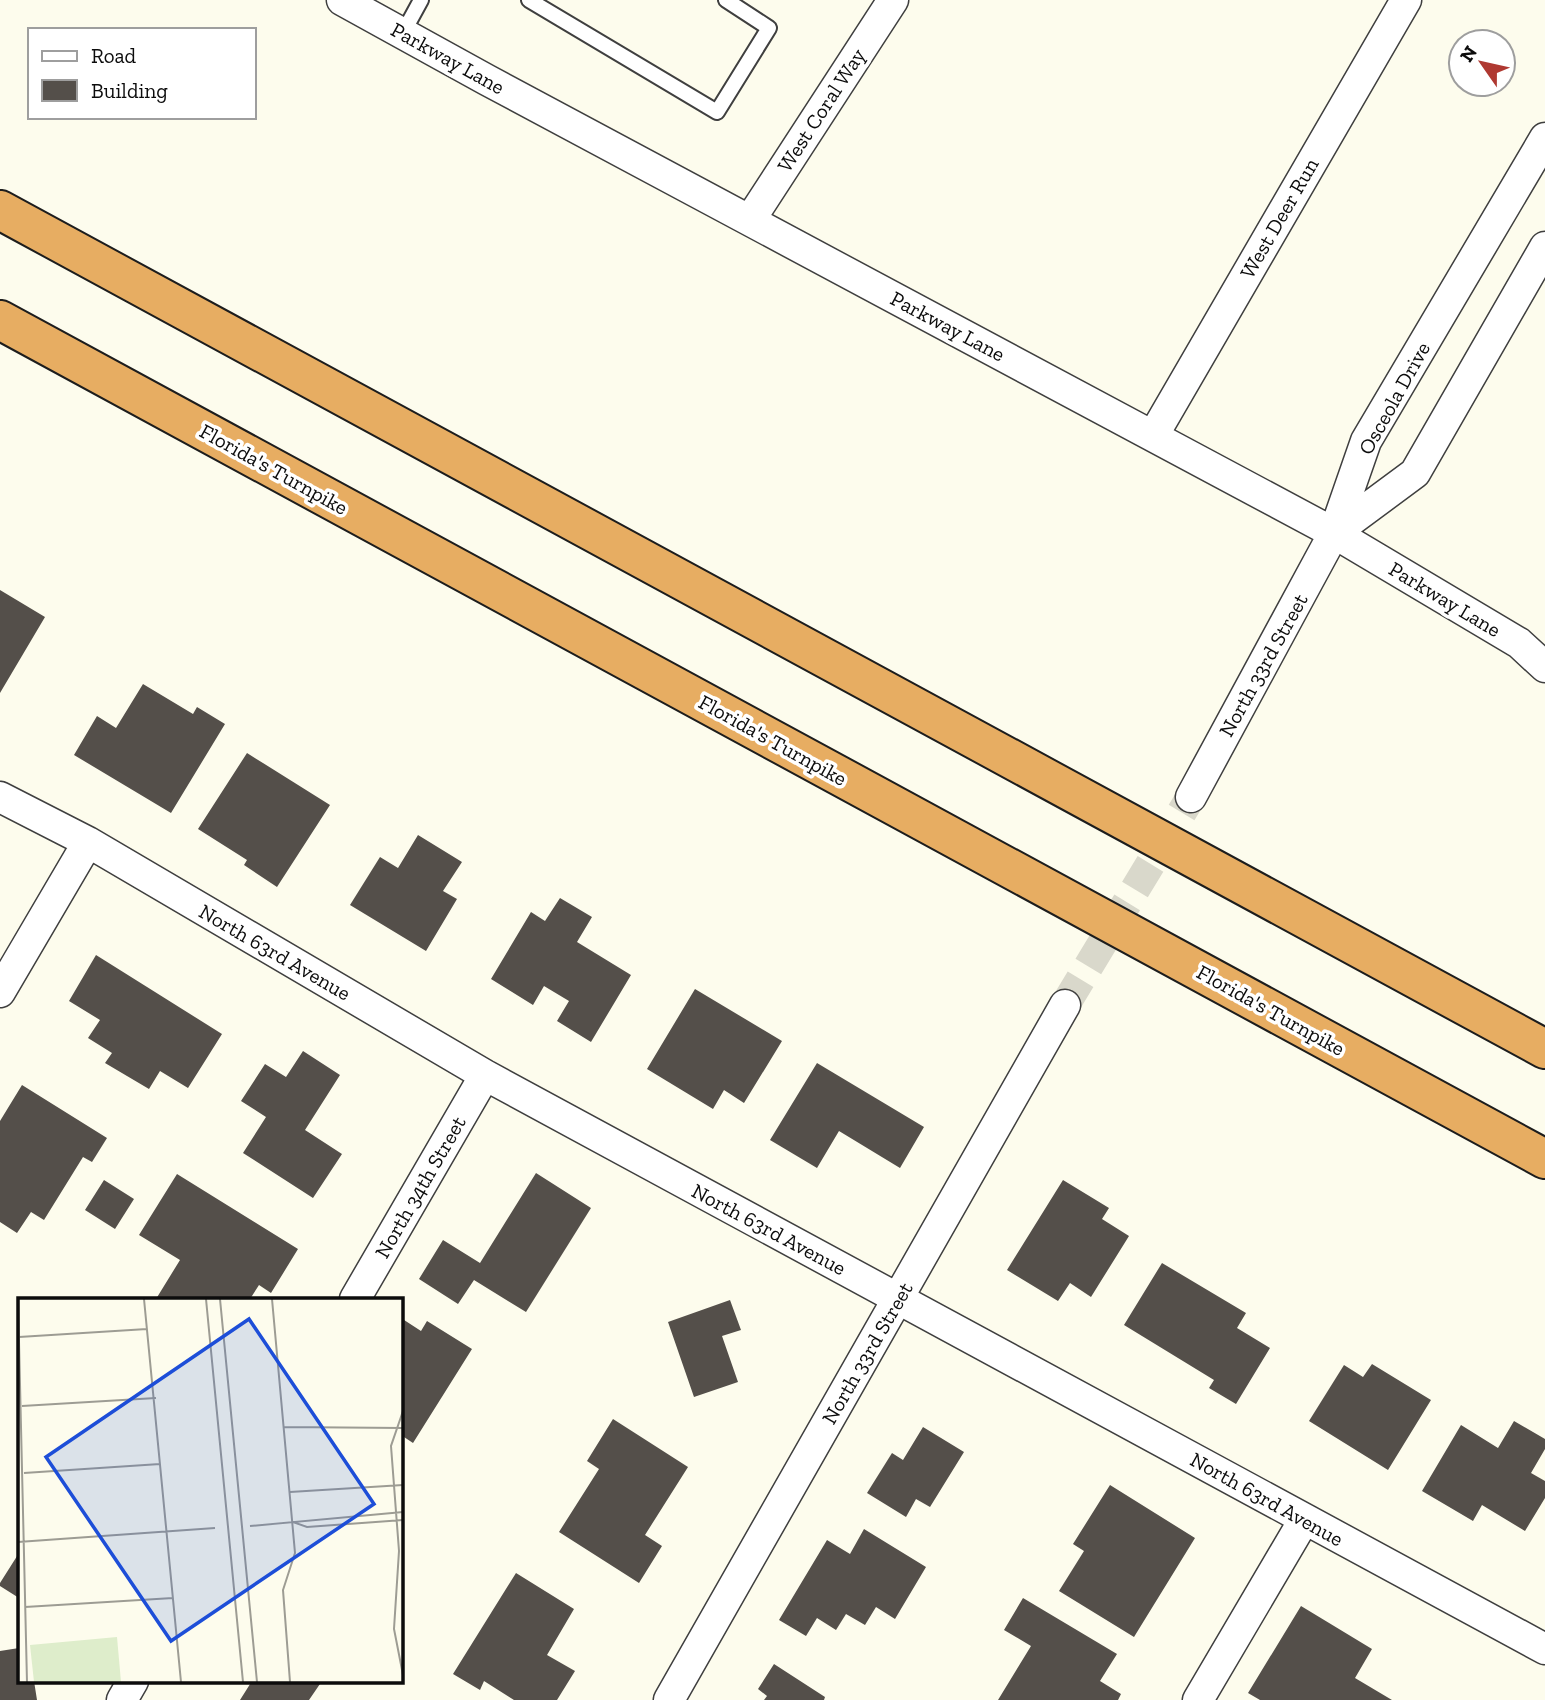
<svg xmlns="http://www.w3.org/2000/svg" width="1545" height="1700" font-family="'Zilla Slab',serif">
<rect width="100%" height="100%" fill="#fdfced"/>
<!-- building -->
<path fill="#544f4a" d="M0,590l45,27 -45,76z
M143,684l50,30 4,-7 28,17 -54,89 -97,-58 23,-39 19,12z
M247,753l83,52 -53,82 -33,-22 3,-5 -49,-31z
M418,835l44,27 -19,29 14,8 -31,52 -76,-46 30,-48 18,11z
M560,898l32,19 -15,25 54,33 -40,67 -34,-21 12,-20 -25,-15 -11,19 -42,-26 40,-67 14,9z
M96,955l126,79 -34,54 -28,-17 -11,18 -44,-26 7,-10 -24,-15 12,-18 -31,-19z
M695,989l87,52 -38,62 -20,-13 -11,19 -66,-40z
M303,1051l37,24 -35,55 37,24 -29,44 -70,-45 23,-36 -25,-16 24,-37 21,13z
M817,1063l107,64 -24,41 -61,-37 -22,37 -47,-28z
M22,1085l85,53 -15,24 -9,-5 -39,63 -13,-8 -14,21 -17,-11v-101z
M536,1173l55,35 -65,104 -52,-32 -16,24 -39,-25 24,-39 37,23z
M177,1174l121,75 -27,44 -12,-8 -9,14h-94l24,-39 -41,-25z
M104,1180l30,19 -19,30 -30,-19z
M1063,1180l46,28 -7,11 27,17 -38,61 -21,-14 -12,18 -51,-31z
M1162,1263l84,50 -9,15 33,20 -34,56 -27,-16 5,-8 -90,-55z
M730,1300l11,30 -19,6 16,46 -44,15 -26,-75z
M401,1318l20,13 6,-10 45,28 -59,94 -12,-8z
M1372,1364l59,36 -43,70 -79,-49 35,-56 19,12z
M613,1419l75,48 -43,68 17,11 -23,37 -80,-51 40,-63 -12,-8z
M1514,1421l31,18v10l-14,24 14,8v17l-20,33 -43,-26 -9,16 -51,-30 39,-66 37,23z
M923,1427l41,25 -34,55 -14,-8 -10,18 -39,-24 25,-40 11,7z
M1110,1485l85,53 -61,99 -75,-46 25,-40 -11,-7z
M864,1529l62,38 -31,52 -19,-12 -11,18 -19,-11 -10,16 -19,-12 -11,18 -27,-16 48,-80 23,14z
M19,1553v45l-19,-12v-3z
M516,1573l58,36 -27,46 28,16 -18,29h-43l-30,-19 -4,9 -27,-16z
M1023,1598l94,56 -17,27 21,13 -3,6h-120l33,-54 -27,-16z
M1301,1606l71,43 -17,29 37,22h-132l-12,-7z
M19,1648v33h15l3,19h-37v-49z
M774,1664l51,33 -1,3h-60l3,-4 -9,-7z
M252,1681h70l-13,19h-69z"/>
<g fill="none" stroke-linecap="round" stroke-linejoin="round">
<!-- street-tunnel -->
<path stroke="#d9d8cb" stroke-width="30" stroke-dasharray="30 15" stroke-linecap="butt" d="M1065,1005l126,-208"/>
<!-- lane casing -->
<g stroke="#3f3f3f" stroke-width="18">
<path id="lane" d="M529,0l188,112 52,-84 -43,-28
M403,33l18,-33"/>
</g>
<!-- street casing -->
<g stroke="#3f3f3f" stroke-width="33">
<path id="street" d="M342,0l145,80 847,453 185,110 26,24
M750,220l143,-220
M1153,436l253,-436
M1334,533l81,-60 130,-226
M0,797l88,45 397,233 1060,574
M1191,797l143,-264 32,-92 179,-303
M0,992l88,-150
M355,1299l130,-224
M122,1700l11,-19
M669,1700l396,-695
M1198,1700l106,-180"/>
</g>
<!-- highway casing -->
<g stroke="#1d1d1d" stroke-width="42">
<path id="highway" d="M0,210l1545,839
M0,320l1545,839"/>
</g>
<!-- lane -->
<use href="#lane" stroke="#fff" stroke-width="14"/>
<!-- street -->
<use href="#street" stroke="#fff" stroke-width="30"/>
<!-- highway -->
<use href="#highway" stroke="#e7ad62" stroke-width="38"/>
</g>
<g text-anchor="middle" dominant-baseline="central" stroke-width="7" stroke-linejoin="round" paint-order="stroke">
<!-- street labels -->
<g font-size="21" fill="#0c0c0c" stroke="#fff">
<text transform="translate(448 58) rotate(29)">Parkway Lane</text>
<text transform="translate(821 110) rotate(-57)">West Coral Way</text>
<text transform="translate(1279 218) rotate(-60)">West Deer Run</text>
<text transform="translate(948 326) rotate(28)">Parkway Lane</text>
<text transform="translate(1394 398) rotate(-61)">Osceola Drive</text>
<text transform="translate(274 469) rotate(29)">Florida's Turnpike</text>
<text transform="translate(1445 599) rotate(31)">Parkway Lane</text>
<text transform="translate(1263 665) rotate(-61)">North 33rd Street</text>
<text transform="translate(773 740) rotate(29)">Florida's Turnpike</text>
<text transform="translate(275 952) rotate(30)">North 63rd Avenue</text>
<text transform="translate(1271 1010) rotate(29)">Florida's Turnpike</text>
<text transform="translate(420 1187) rotate(-60)">North 34th Street</text>
<text transform="translate(769 1229) rotate(28)">North 63rd Avenue</text>
<text transform="translate(867 1353) rotate(-60)">North 33rd Street</text>
<text transform="translate(1267 1499) rotate(29)">North 63rd Avenue</text>
</g>
</g>
<!-- overview -->
<g transform="translate(18 1298)">
<rect width="385" height="385" fill="#fdfced"/>
<path d="M99,339l4,45h-87l-4,-37z" fill="#deedcb"/>
<path fill="none" stroke="#9d9c93" stroke-width="2" d="M0,1l9,383M126,1l37,383M188,1l37,383M202,1l37,383M254,1l23,254 -12,37 7,92M1,39l128,-8M4,108l134,-8M385,113l-12,35 8,105 -5,78 9,46M265,129l120,1M6,175l136,-9M272,194l113,-7M275,224l14,5 96,-7M232,228l153,-14M0,244l197,-14M7,309l148,-9"/>
<path fill="#1d4ed8" fill-opacity="0.15" stroke="#1d4ed8" stroke-width="3.5" d="M231,21l125,185 -203,137 -125,-184z"/>
<rect width="385" height="385" fill="none" stroke="#0c0c0c" stroke-width="3.5"/>
</g>
<!-- legend -->
<rect x="28" y="28" width="228" height="91" fill="#ffffff" stroke="#9e9e9e" stroke-width="2"/>
<rect x="42" y="51" width="35" height="10" fill="#ffffff" stroke="#9e9e9e" stroke-width="2"/>
<text x="91" y="63" font-size="21" fill="#0c0c0c">Road</text>
<rect x="42" y="80" width="35" height="21" fill="#544f4a" stroke="#9e9e9e" stroke-width="2"/>
<text x="91" y="98" font-size="21" fill="#0c0c0c">Building</text>
<!-- north arrow -->
<g transform="translate(1482 63) rotate(304)"><circle r="33" fill="#ffffff" stroke="#9e9e9e" stroke-width="2"/>
<path d="M0-5L12 26L0 18L-12 26Z" fill="#af3931"/>
<text y="-10" font-size="19" font-weight="bold" text-anchor="middle" fill="#0c0c0c">N</text>
</g>
</svg>
